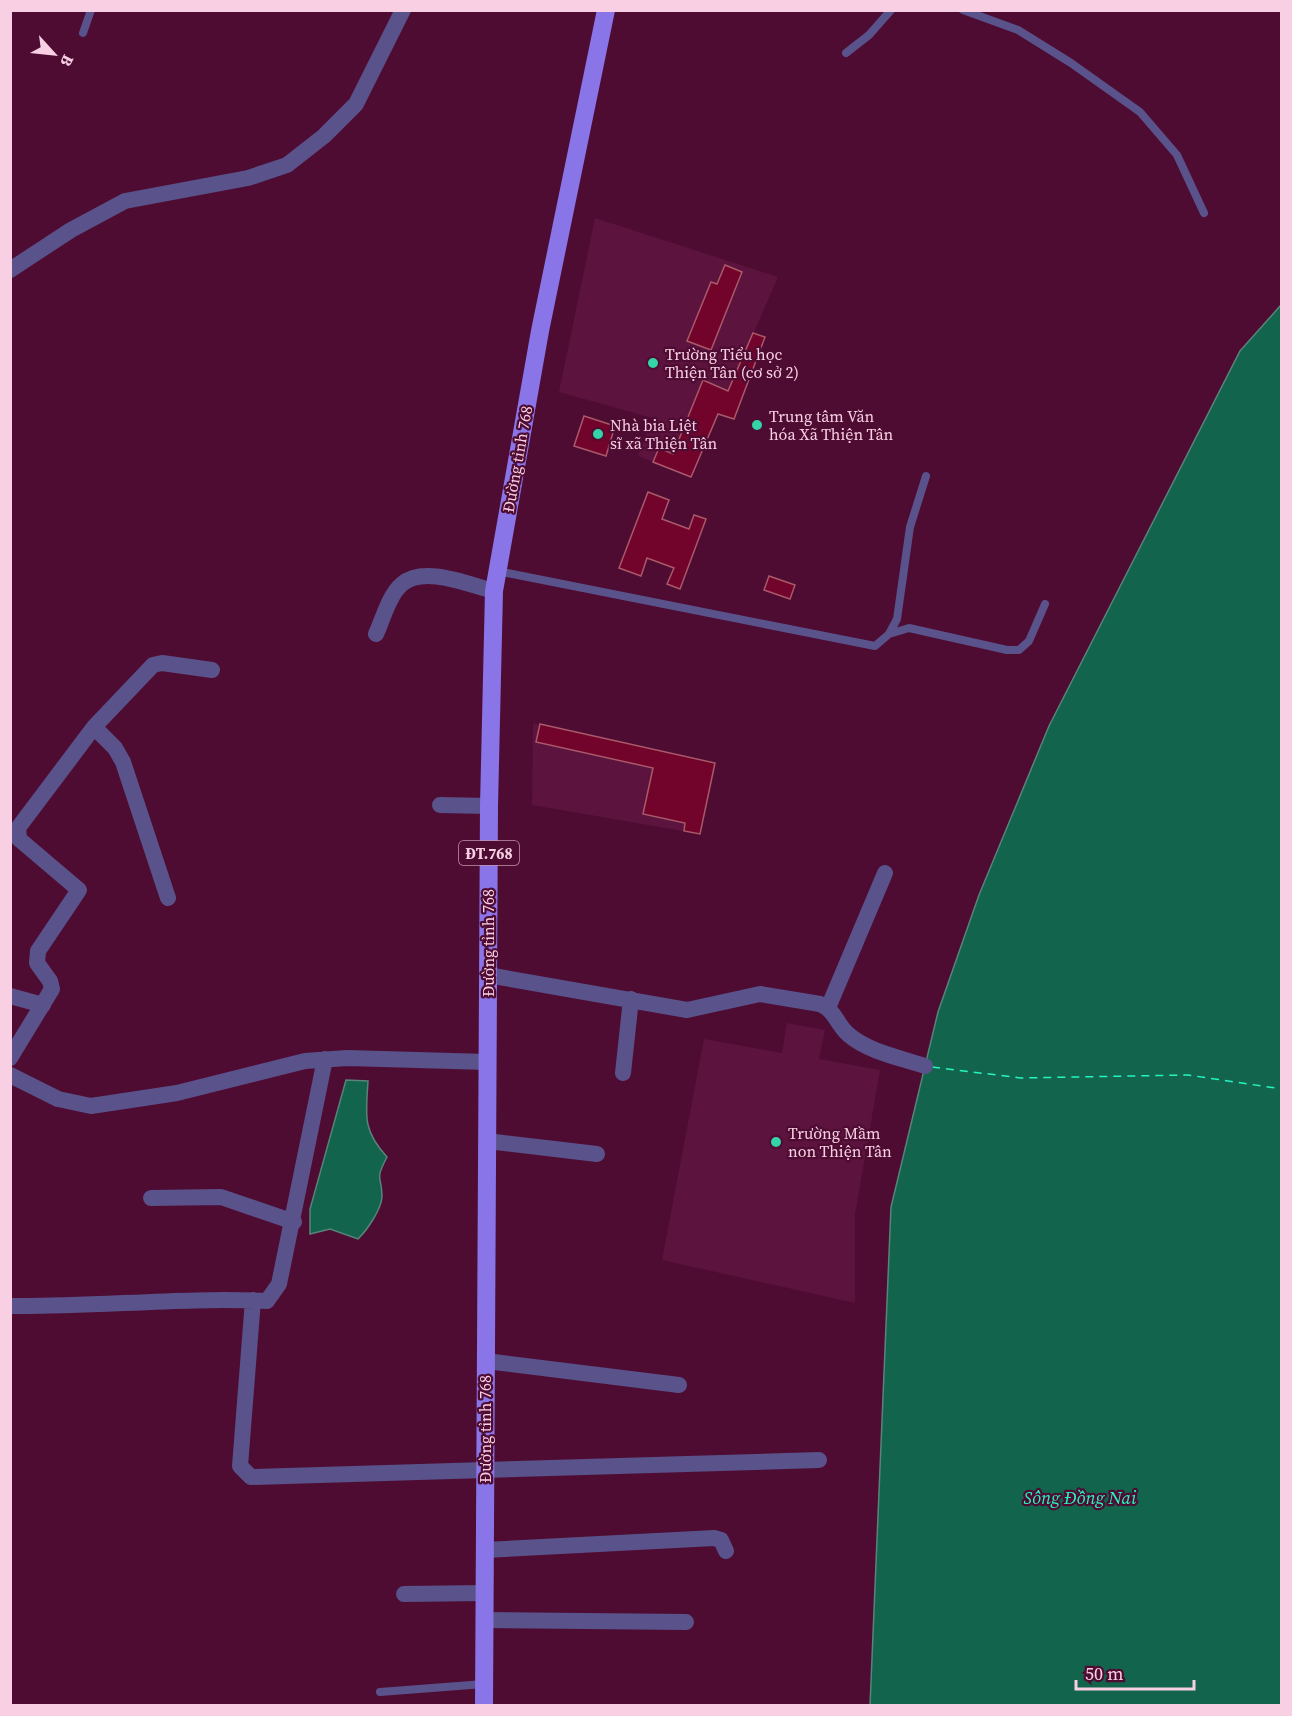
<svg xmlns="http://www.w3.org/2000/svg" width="1292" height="1716" font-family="'Source Serif 4',serif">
<rect width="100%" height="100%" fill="#4e0c33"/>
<!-- built -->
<path fill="#5c133e" d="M595,218l183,59 -87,200 -53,-21 14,-38 -93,-26z
M533,723l182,40 -15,71 -168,-29z
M787,1023l38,7 -6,29 61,11 -25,145v88l-193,-43 42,-221 78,14z"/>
<!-- water -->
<path fill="#13644d" stroke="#58847a" stroke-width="1.5" d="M1281,305v1400l-411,1 21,-499 47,-195 41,-117 70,-169 191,-375z
M346,1080l22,1c-2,34 -6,49 19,76 -13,25 -5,17 -5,40 -1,13 -15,33 -24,42l-28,-10 -20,5v-25z"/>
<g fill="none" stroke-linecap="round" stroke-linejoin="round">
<!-- ferry -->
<path stroke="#25f6c0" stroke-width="1.5" stroke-dasharray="8 6" stroke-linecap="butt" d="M932,1067l89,11 167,-3 94,14"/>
</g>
<!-- building -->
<path fill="#72042c" stroke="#a95968" stroke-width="1.5" d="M725,265l17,7 -31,78 -24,-9 24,-59 6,2z
M753,333l12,4 -31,82 -16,-5 -27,63 -38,-15 6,-14 14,6 30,-74 25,11z
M584,416l31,10 -9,30 -32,-10z
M648,492l21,8 -7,19 27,10 5,-14 12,4 -26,70 -13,-5 7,-16 -27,-10 -6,18 -22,-8z
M769,576l26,9 -5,14 -26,-9z
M540,724l175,39 -15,71 -16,-3 1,-8 -42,-9 10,-46 -117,-26z"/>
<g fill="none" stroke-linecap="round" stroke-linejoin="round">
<!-- lane -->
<path stroke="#5a528a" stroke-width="8" d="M963,10l55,20 53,33 69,49 37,43 27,58
M83,33l8,-23
M846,53l23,-18 22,-25
M497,571l378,75 14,-12 8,-15 13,-92 16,-51
M889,634l20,-6 98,22h12l10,-9 16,-37
M380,1692l104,-8"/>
<!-- street -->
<path stroke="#5a528a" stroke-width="16" d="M10,270l61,-40 54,-29 123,-23 39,-13 37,-29 32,-32 47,-94
M376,634c7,-15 13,-39 26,-50 22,-19 67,1 92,7
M94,727l21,21 8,14 45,136
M440,805l49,1
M488,975l199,35 73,-16 60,10c15,6 17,21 29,31 20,17 52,23 76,31
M10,996l33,9
M828,1008l57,-135
M10,1058l42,-69 -2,-8 -13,-18 1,-12 41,-61 -60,-51 -1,-11 76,-101 59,-62 9,-2 50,7
M623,1073l8,-74
M10,1075l48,24 33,7 86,-13 128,-32 42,-3 140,4
M487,1141l110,13
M151,1198l70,-1 73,25
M253,1300l-13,166 11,11 568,-17
M10,1306c86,1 172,-9 257,-5l12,-17 46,-225
M486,1361l193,24
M485,1550l229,-12 7,2 5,11
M404,1594l81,-1
M485,1620l201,2"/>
<!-- primary -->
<path stroke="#8974e8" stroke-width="18" d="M484,1706l5,-900 5,-215 46,-260 66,-321"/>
</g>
<!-- markers -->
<g fill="#35d4a7" stroke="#4e0c33" stroke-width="2">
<circle cx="653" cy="363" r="6"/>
<circle cx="757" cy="425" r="6"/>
<circle cx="598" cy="434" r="6"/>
<circle cx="776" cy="1142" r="6"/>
</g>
<g text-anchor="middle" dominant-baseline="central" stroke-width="4.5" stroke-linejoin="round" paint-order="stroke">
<!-- shield labels -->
<rect fill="#4e0c33" stroke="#c695ae" stroke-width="1.5" x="459" y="841" width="60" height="24" rx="4.5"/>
<g font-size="15" font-weight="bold" fill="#f9d0e3">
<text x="489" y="853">ĐT.768</text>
</g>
<!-- poi labels -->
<g font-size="16" fill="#f9d0e3" stroke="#4e0c33" text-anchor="start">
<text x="665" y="354">Trường Tiểu học<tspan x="665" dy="18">Thiện Tân (cơ sở 2)</tspan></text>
<text x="769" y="416">Trung tâm Văn<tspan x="769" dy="18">hóa Xã Thiện Tân</tspan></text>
<text x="610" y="425">Nhà bia Liệt<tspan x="610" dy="18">sĩ xã Thiện Tân</tspan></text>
<text x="788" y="1133">Trường Mầm<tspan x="788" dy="18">non Thiện Tân</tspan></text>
</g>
<!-- street labels -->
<g font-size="16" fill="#f9d0e3" stroke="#4e0c33">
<text transform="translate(517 459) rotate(-80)">Đường tỉnh 768</text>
<text transform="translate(488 943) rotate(-90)">Đường tỉnh 768</text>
<text transform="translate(485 1429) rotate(-90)">Đường tỉnh 768</text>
</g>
<!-- water labels -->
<g font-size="18" font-style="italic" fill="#25f6c0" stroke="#4e0c33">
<text x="1080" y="1497">Sông Đồng Nai</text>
</g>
</g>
<!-- border -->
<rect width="1292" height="1716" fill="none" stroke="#f9d0e3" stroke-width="24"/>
<!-- north arrow -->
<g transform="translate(54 54) rotate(117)" stroke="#4e0c33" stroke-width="4.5" paint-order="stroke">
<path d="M0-4.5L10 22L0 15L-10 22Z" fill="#f9d0e3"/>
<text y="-9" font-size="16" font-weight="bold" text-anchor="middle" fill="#f9d0e3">B</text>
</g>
<!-- scale -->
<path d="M1076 1680v9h118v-9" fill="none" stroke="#f9d0e3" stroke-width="3"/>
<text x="1085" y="1680" font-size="18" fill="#f9d0e3" stroke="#4e0c33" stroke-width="4.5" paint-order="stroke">50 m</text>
</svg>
